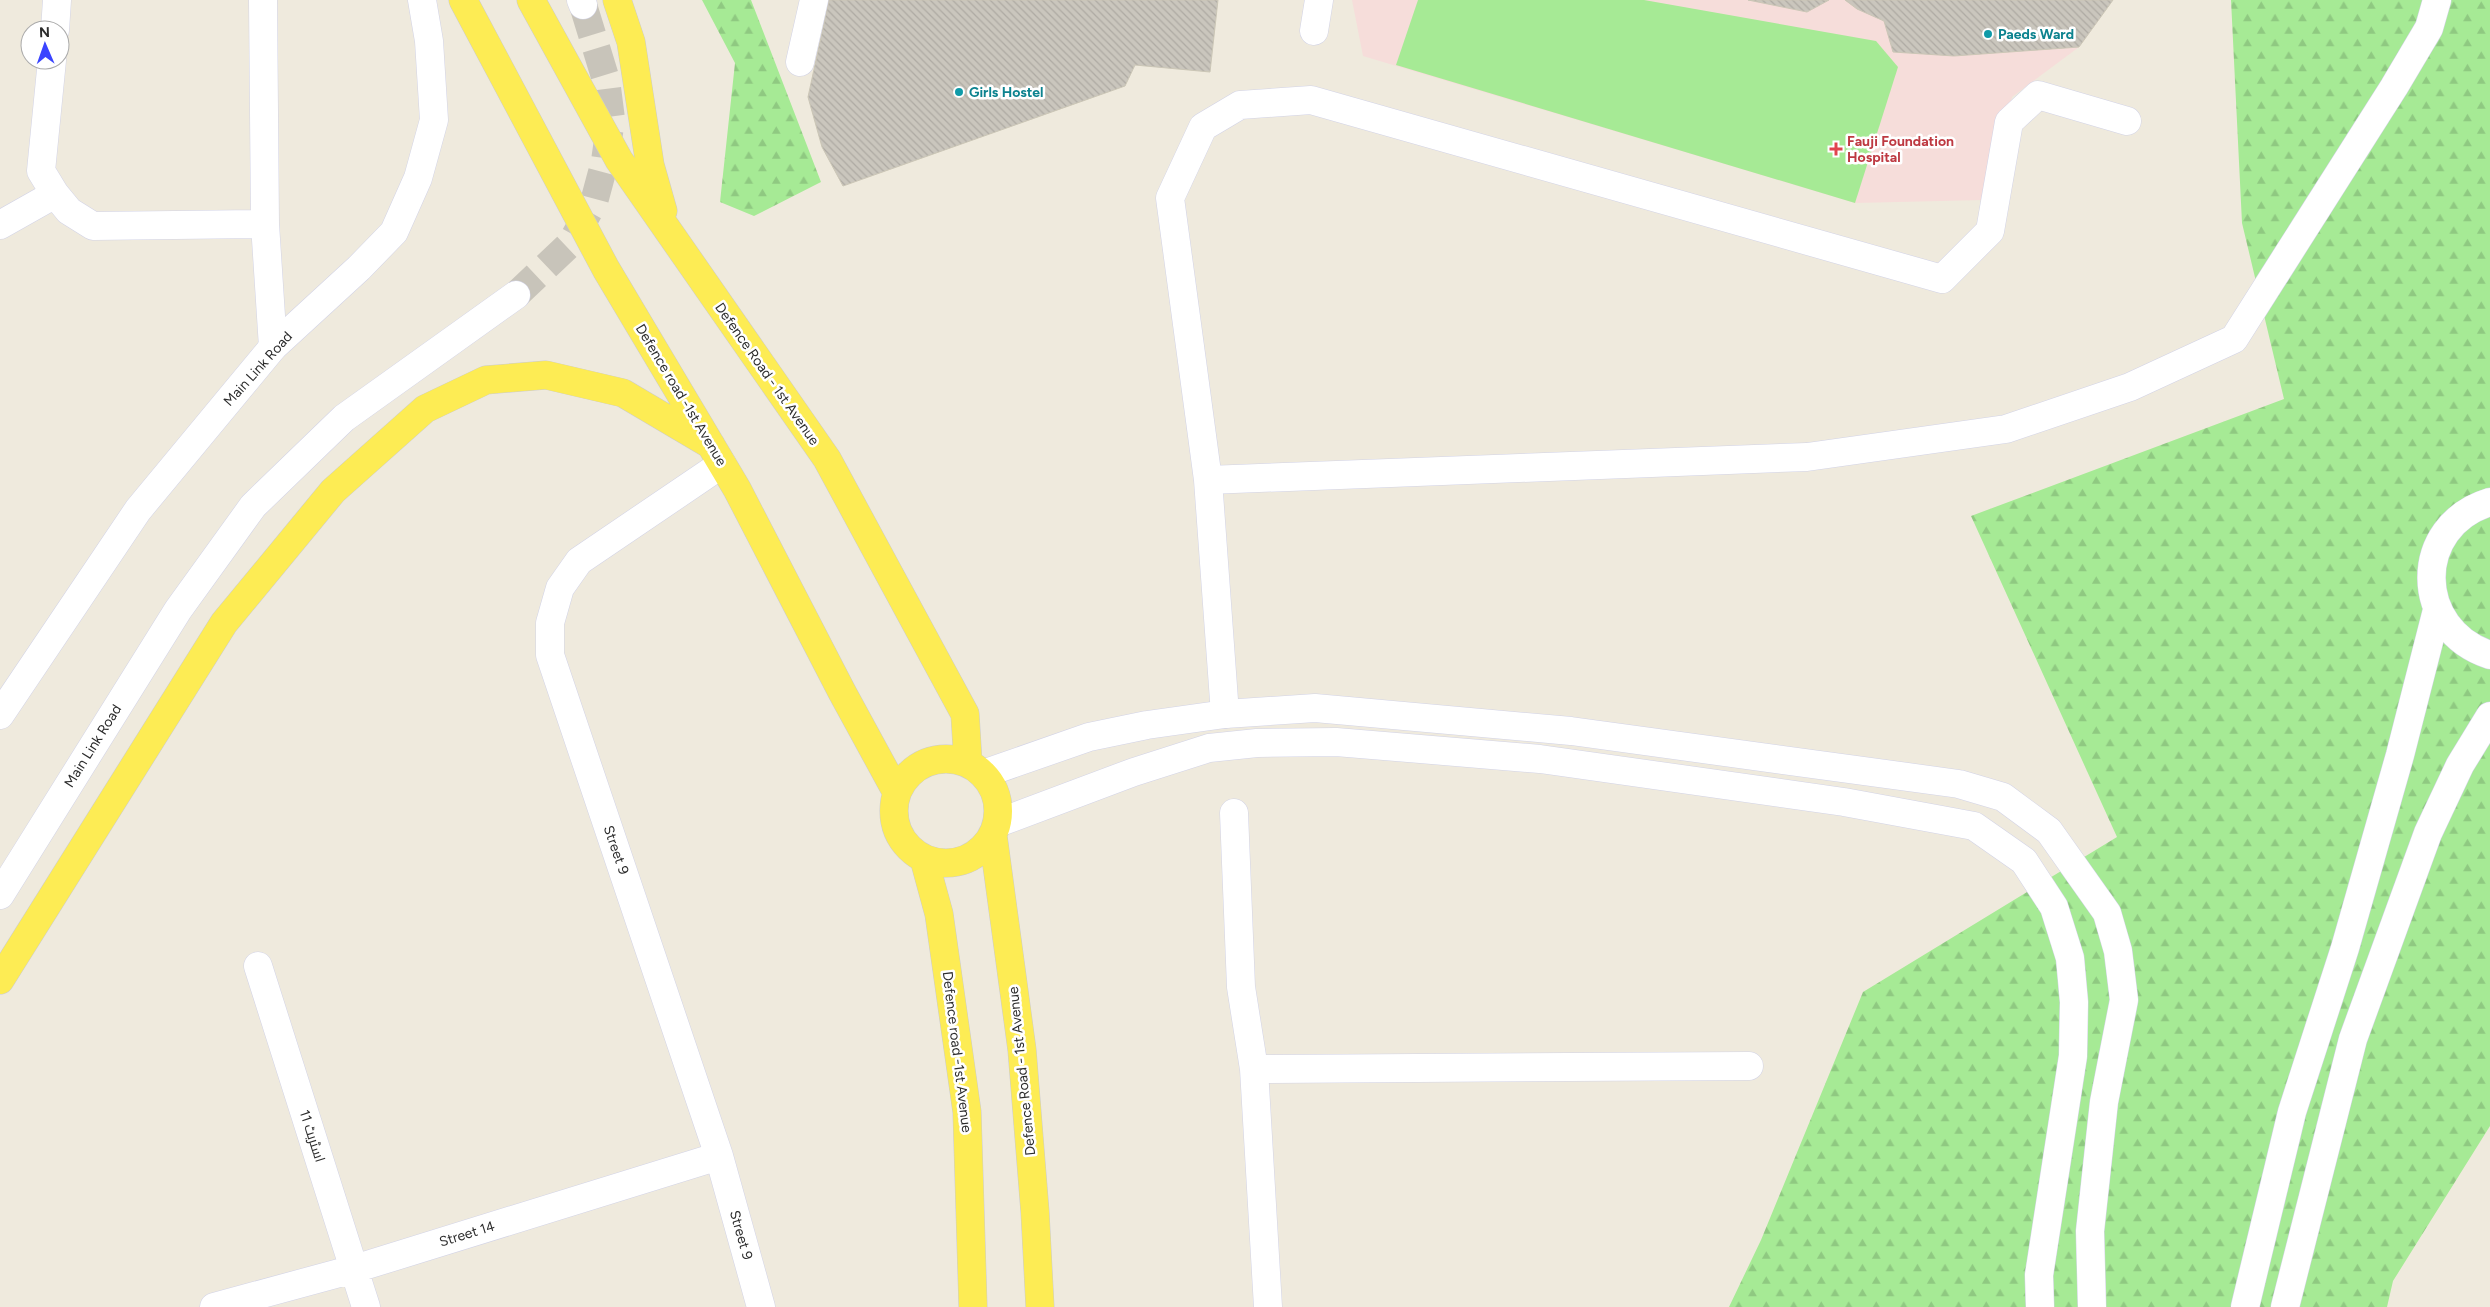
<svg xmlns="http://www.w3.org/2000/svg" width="2490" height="1307" font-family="Figtree,Cairo,sans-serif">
<defs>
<pattern id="forest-firs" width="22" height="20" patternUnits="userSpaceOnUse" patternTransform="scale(1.25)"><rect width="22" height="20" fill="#a6ea95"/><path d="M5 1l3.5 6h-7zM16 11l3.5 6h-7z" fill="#8fc981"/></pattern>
<pattern id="building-back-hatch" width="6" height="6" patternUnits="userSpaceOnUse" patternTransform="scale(1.25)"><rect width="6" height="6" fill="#cac6bd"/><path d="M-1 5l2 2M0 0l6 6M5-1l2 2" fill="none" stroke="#aeaaa3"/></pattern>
</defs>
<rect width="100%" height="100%" fill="#efeadd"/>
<!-- medical -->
<path fill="#f6ddda" d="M1352,0h761l-34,47 -67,50 -29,103 -128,3 -492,-147z"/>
<!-- forest -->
<path fill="url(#forest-firs)" d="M702,0h49l70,182 -67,34 -34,-14 15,-139z
M2231,0h259v1126l-97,155 -6,26h-658l32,-67 102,-248 254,-155 -146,-321 313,-117 -42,-176z"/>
<!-- park -->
<path fill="#a6ea95" d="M1418,0h226l232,41 22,26 -43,136 -459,-138z"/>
<!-- building -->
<path fill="url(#building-back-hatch)" stroke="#cbc6b6" d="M829,0h389l-8,72 -75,-7 -10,21 -282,100 -21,-39 -14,-50z
M1748,0h81l-22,12z
M1845,0h268l-34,47 -125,9 -61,-4 -9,-31 -27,-12z"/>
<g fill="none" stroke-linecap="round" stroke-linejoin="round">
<!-- secondary-tunnel -->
<path stroke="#c8c4ba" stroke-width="28" stroke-dasharray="28 14" stroke-linecap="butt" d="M516,295l55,-52 23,-41 11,-41 6,-42 -5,-39 -23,-75"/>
<!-- street casing -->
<g stroke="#d2d3e6" stroke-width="29">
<path id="street" d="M263,0l2,224 8,123
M55,30l2,-30
M1314,31l5,-31
M52,60l-11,111 14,23 14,17 24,15 172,-2
M800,62l14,-62
M0,225l55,-31
M722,464l-143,97 -19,27 -10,35v32l169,501 42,151
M1208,480l599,-23 199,-28 124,-42 104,-48 160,-252 35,-59 8,-28
M1225,714l-17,-234 -38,-282 33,-71 37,-22 71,-5 631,179 48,-48 19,-109 29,-27 89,26
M1234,813l7,174 13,82 14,238
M258,966l108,341
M1254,1069l495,-3
M214,1307l140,-38 365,-113"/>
</g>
<!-- secondary casing -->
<g stroke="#d2d3e6" stroke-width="29">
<path id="secondary" d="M581,0l2,5
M2490,502c-79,24 -77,128 0,153
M0,715l138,-205 135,-163 86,-79 35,-36 24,-54 16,-58 -5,-79 -7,-41
M983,774l106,-37 58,-12 78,-11 90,-6 256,23 388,53 44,13 46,34 58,82 11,38 6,49 -20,102 -14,129 2,76
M998,823l136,-51 75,-24 48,-5 79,-1 204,17 304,43 130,24 50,35 30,46 16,51 4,44 -1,54 -34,219 1,32
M0,895l178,-285 75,-104 91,-88 172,-123
M2245,1307l47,-195 53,-164 55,-193 37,-145
M2285,1307l68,-268 75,-206 32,-68 30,-49"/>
</g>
<!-- primary casing -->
<g stroke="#ccc" stroke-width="29">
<path id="primary" d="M463,0l143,269 131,220 105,203 54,99
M531,0l88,160 208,299 138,255 3,49
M617,0l14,42 19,123 13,46
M894 811a52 52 0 1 1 104 0a52 52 0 1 1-104 0Z
M993,836l29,214 13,162 5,95
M924,859l15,55 28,198 6,195
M0,980l224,-357 109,-132 92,-82 61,-29 60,-5 77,18 88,52"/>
</g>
<!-- street -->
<use href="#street" stroke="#fff" stroke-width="28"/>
<!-- secondary -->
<use href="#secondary" stroke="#fff" stroke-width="28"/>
<!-- primary -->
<use href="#primary" stroke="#fdec54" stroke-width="28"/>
</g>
<!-- markers -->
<g fill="#0f9aa8" stroke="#fff" stroke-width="2">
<circle cx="1988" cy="34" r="5"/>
<circle cx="959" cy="92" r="5"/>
</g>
<path fill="#e0444e" stroke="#fff" stroke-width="2" d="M1833.5 141.5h5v5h5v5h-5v5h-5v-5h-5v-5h5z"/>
<g text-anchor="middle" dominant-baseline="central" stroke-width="5" stroke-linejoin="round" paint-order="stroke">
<!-- culture labels -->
<g font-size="14" font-weight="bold" fill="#0d838f" stroke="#fff" text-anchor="start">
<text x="1998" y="34">Paeds Ward</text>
<text x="969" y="92">Girls Hostel</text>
</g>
<!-- health labels -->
<g font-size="14" font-weight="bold" fill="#be3a42" stroke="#fff" text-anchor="start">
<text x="1847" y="141">Fauji Foundation<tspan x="1847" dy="16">Hospital</tspan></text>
</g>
<!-- street labels -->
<g font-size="14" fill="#2c2c2c" stroke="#fff">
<text transform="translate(258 369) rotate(-48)">Main Link Road</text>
<text transform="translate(767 374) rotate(55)">Defence Road - 1st Avenue</text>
<text transform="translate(681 395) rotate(59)">Defence road -1st Avenue</text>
<text transform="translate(93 746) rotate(-58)">Main Link Road</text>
<text transform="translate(616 850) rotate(71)">Street 9</text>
<text transform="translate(957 1052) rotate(83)">Defence road -1st Avenue</text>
<text transform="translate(1022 1071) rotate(-96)">Defence Road - 1st Avenue</text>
<text transform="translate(312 1136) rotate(72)">اسٹریٹ 11</text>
<text transform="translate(467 1234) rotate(-17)">Street 14</text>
<text transform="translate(741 1235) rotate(74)">Street 9</text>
</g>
</g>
<!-- north arrow -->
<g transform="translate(45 45) rotate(358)"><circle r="24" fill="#ffffff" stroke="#ababab"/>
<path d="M0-4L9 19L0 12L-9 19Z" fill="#3a44ff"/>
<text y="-8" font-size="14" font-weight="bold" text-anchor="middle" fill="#2c2c2c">N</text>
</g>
</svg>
